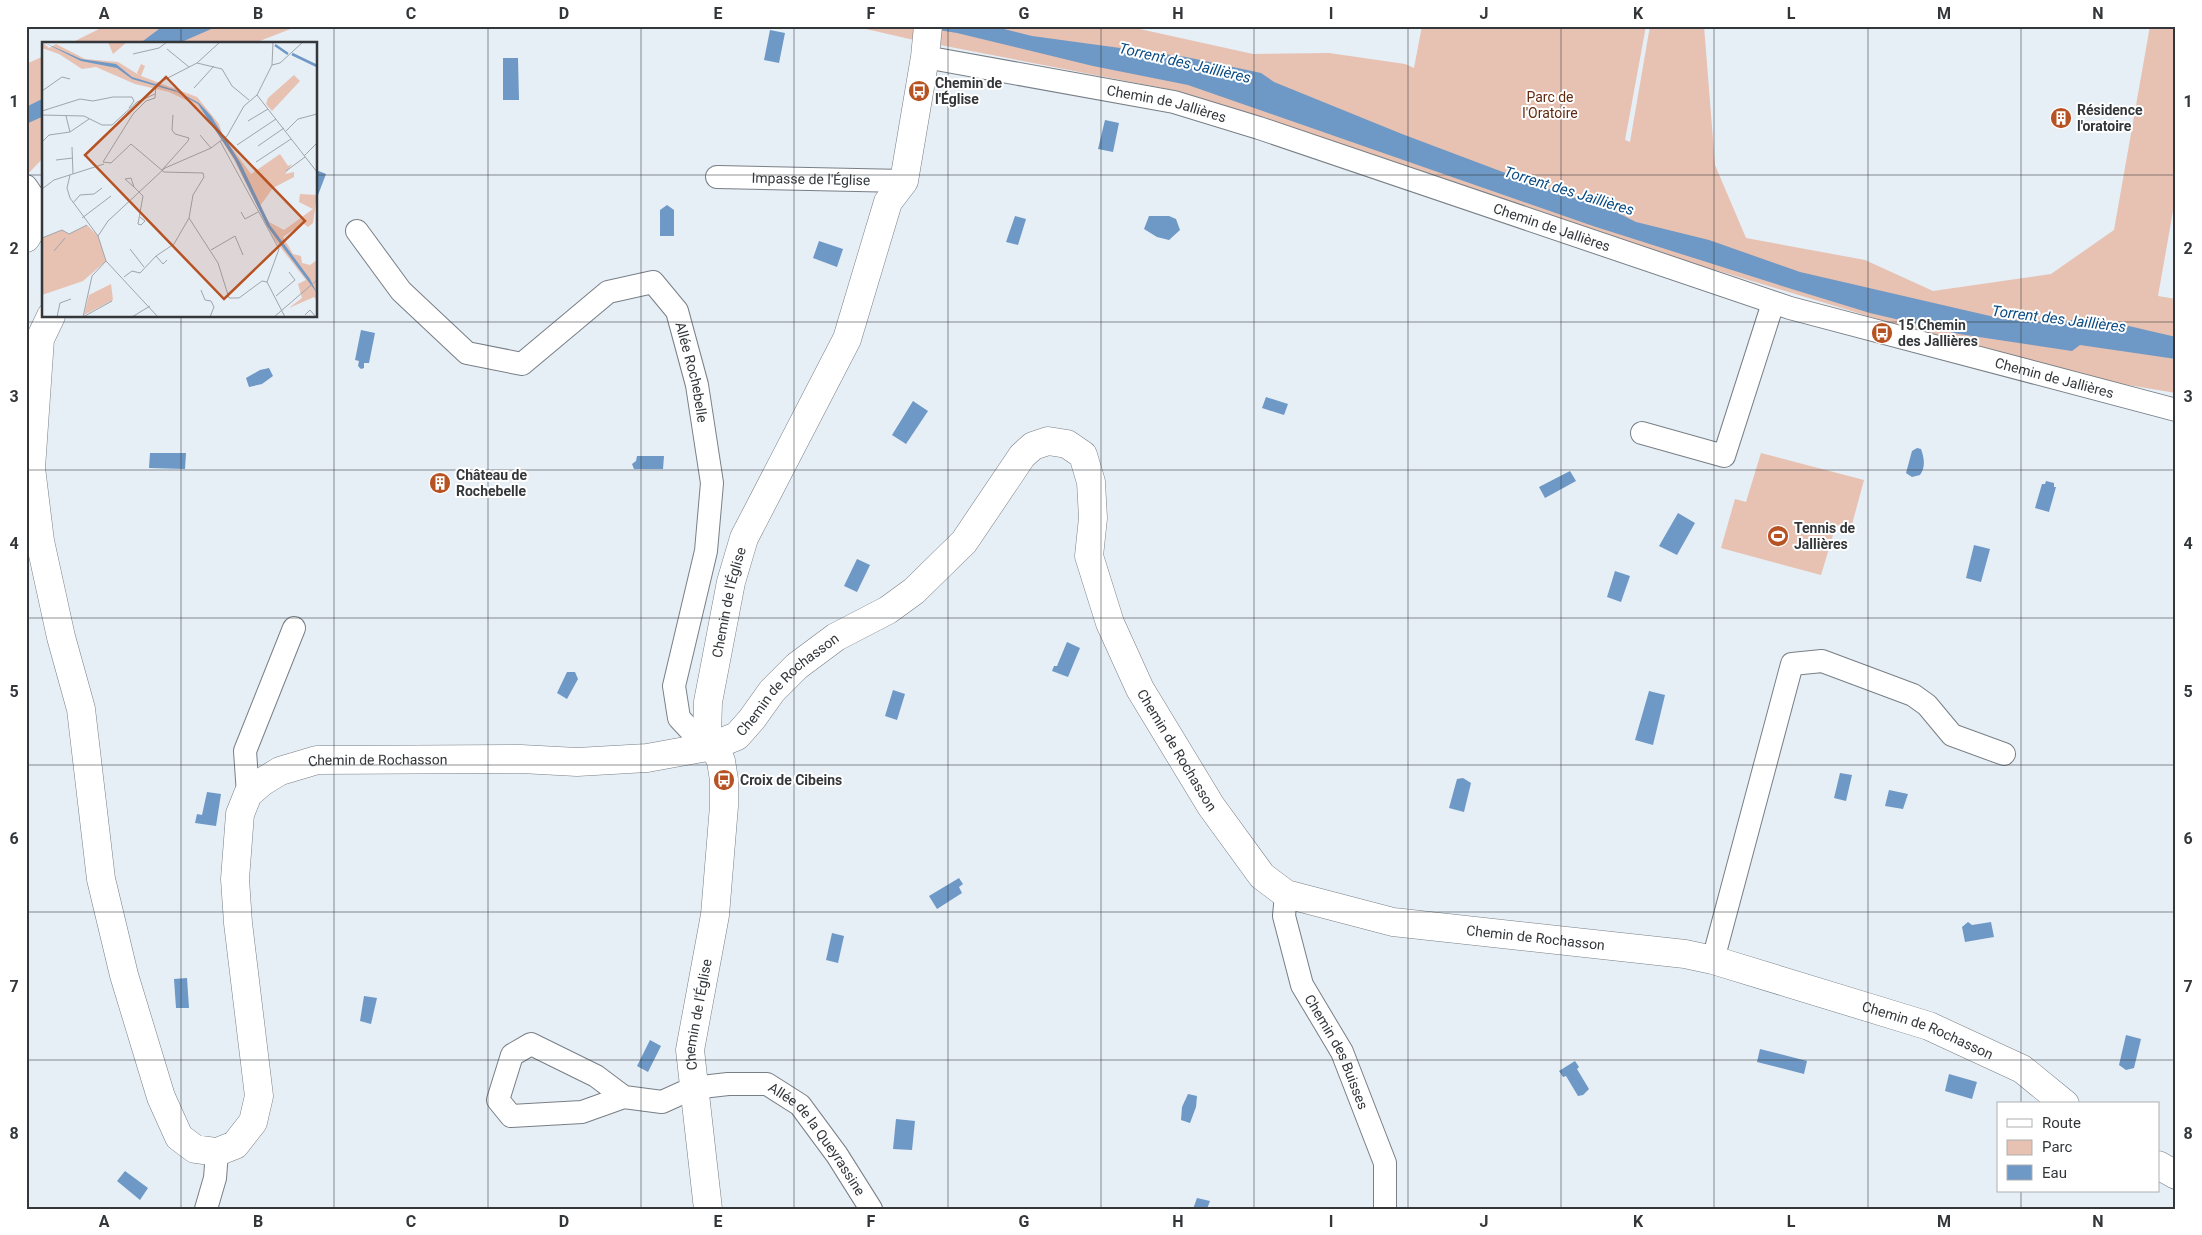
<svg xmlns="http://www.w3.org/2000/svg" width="2202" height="1235" font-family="Roboto,sans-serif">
<rect width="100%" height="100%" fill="#e6eef6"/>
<!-- green -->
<path fill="#e7c1b1" d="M105,26h193l-46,18h-183z
M853,26h273l127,28 76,-1 76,11 9,4 8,-42h224l-21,114 5,2 20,-116h54l11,139 31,73 119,22 68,31 118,-17 63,-44 36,-204h26v168l-18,102 18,3v94l-60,-10 -185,-48 -318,-96 -435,-148 -264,-51z
M44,56v101l-18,19v-112z
M1761,453l103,27 -13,48 -15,-3 -15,50 -100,-27 14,-49 11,3z"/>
<!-- water -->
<path fill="#6e98c5" d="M163,26h55l-41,18h-38z
M913,26h79l40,10 154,21 75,16 13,9 128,52 135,51 75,25 24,12 73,18 91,32 203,47 46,4 31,-4 36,4 60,14v22l-96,-14 -8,6 -113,-17 -89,-21 -88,-27 -189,-60 -405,-141 -95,-19 -136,-33z
M770,30l15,3 -6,30 -15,-3z
M503,58h15l1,42h-16z
M44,98v18l-18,8v-17z
M1105,120l14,3 -6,29 -15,-3z
M316,170l10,4 -8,21h-2z
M667,205l7,5v26h-14v-26z
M1015,216l11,3 -8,26 -12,-3z
M1149,216h20l7,3 4,11 -11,10 -12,-3 -13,-8z
M819,241l24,8 -6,18 -24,-9z
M361,330l14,3 -6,30h-5v5l-3,1 -3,-3 1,-5 -4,-1z
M269,368l4,8 -11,8 -13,3 -3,-9 14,-8z
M1266,397l22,7 -4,11 -22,-7z
M913,401l15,10 -22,33 -14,-9z
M1917,448l4,1c3,8 5,18 -1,26l-8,2 -6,-4 6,-22z
M150,453h36l-1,16 -36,-1z
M637,456h27l-1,13h-29l-2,-5 4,-3z
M1570,471l6,10 -31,17 -6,-11z
M2046,481l8,2v4h2l-7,25 -14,-4 7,-24h3z
M1678,513l17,10 -18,32 -18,-9z
M1974,545l16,4 -9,33 -15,-4z
M857,559l13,6 -13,27 -13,-6z
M1615,571l15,5 -9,26 -14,-5z
M1067,642l13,6 -12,29 -16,-6 2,-5h3z
M567,672h8l3,7 -11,20 -10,-6z
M893,690l12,4 -8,26 -12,-4z
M1649,691l16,4 -12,50 -18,-5z
M1840,773l12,2 -6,26 -12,-3z
M1463,778l8,5 -7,29 -15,-4 8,-29z
M1889,790l19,4 -5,15 -18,-3z
M207,792l14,2 -5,32 -21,-3 2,-9 5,1z
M959,878l4,6 -4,3 3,6 -25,16 -8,-13z
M1968,922l4,3 19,-3 3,15 -29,5 -3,-15z
M832,933l12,3 -6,27 -12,-3z
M187,978l2,30h-13l-2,-29z
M364,996l13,2 -6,26 -11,-3z
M2126,1035l15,4 -7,29 -8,2 -7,-5z
M650,1040l11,6 -13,26 -11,-6z
M1760,1049l47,12 -3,13 -47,-12z
M1575,1061l4,6 -2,2 12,20 -6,6 -5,1 -12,-20 -3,1 -4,-6z
M1949,1074l28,8 -5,17 -27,-8z
M1188,1094l9,2 -1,11 -6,16 -9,-3 1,-13z
M896,1119l19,2 -3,29 -19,-1z
M125,1171l23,17 -8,12 -23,-19z
M1197,1198l13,3 -3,8h-14z"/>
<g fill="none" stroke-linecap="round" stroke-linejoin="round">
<!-- minor casing -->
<g stroke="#787f86" stroke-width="24">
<g id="minor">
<path id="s1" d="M925,57l249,45 85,26 531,180 386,102"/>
<path id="s2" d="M717,177l187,4"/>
<path d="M26,186l18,26"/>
<path id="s3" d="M357,231l44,60 66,62 55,11 86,-72 45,-10 24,29 20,74 15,98 -6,68 -32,135 5,32 27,29"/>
<path d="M1642,433l82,23 49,-153"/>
<path d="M248,794l-3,-43 49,-123"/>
<path id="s4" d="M1286,894l-2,22 18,69 40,67 43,111v46"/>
<path d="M1713,960l79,-296 30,-3 91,34 14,10 25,30 52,19"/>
<path id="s5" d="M624,1097l-42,15 -71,4 -13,-16 14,-45 19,-11 65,32 28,21 38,5 31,-14 35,-4h39l33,21 37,50 34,54"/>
<path d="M206,1209l9,-31 2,-26"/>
</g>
</g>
<!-- tertiary casing -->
<g stroke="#787f86" stroke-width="29">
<g id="tertiary">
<path d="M26,238l10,-16 8,-7"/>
<path id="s6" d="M51,316l-11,23 -9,129 9,73 21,96 20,72 20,170 23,96 37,122 18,40 16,12 22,3 18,-7 18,-23 6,-26 -21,-173 -3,-44 5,-65 8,-20 14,-12 18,-11 37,-11 204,-1 56,3 70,-4 66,-12 24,-10 15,-17 20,-28 25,-25 39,-29 52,-27 26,-19 50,-49 58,-86 11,-10 15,-5 19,3 16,11 8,27 2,36 -4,38 21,67 30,66 71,117 51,70 24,18 107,28 292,32 28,6 216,66 93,43 43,35"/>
<path d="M2158,1165l18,10"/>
<path id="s7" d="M708,1209l-18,-159 25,-135 9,-109v-26l-3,-19 -14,-28 1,-31 23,-120 13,-44 103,-199 41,-137 16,-21 21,-124 3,-31"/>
</g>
</g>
<!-- minor -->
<use href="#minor" stroke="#fff" stroke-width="22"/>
<!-- tertiary -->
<use href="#tertiary" stroke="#fff" stroke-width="28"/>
</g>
<!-- grid -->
<path fill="none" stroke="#34373a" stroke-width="1" stroke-opacity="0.55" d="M181,26v18M334,26v1183M488,26v1183M641,26v1183M794,26v1183M948,26v1183M1101,26v1183M1254,26v1183M1408,26v1183M1561,26v1183M1714,26v1183M1868,26v1183M2021,26v1078M26,175h18M316,175h1860M181,316v893M26,322h2150M26,470h2150M26,618h2150M26,765h2150M26,912h2150M26,1060h2150M2021,1191v18"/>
<!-- icons -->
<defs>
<g id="bus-disc" transform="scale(1.125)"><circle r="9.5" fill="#b75222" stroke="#fff"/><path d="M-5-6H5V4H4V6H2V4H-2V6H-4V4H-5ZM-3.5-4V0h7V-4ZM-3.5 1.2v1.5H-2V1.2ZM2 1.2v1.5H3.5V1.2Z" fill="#fff"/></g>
<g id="building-disc" transform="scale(1.125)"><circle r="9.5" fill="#b75222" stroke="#fff"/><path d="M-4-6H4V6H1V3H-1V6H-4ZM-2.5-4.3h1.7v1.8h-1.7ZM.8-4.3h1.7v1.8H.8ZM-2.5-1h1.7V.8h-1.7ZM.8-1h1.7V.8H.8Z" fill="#fff"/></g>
<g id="stadium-disc" transform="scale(1.125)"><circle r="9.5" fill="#b75222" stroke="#fff"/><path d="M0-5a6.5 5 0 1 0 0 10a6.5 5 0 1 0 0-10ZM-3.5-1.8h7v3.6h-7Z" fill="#fff"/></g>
</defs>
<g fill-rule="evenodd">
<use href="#bus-disc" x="919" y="91"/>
<use href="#building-disc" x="2061" y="118"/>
<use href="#bus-disc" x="1882" y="333"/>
<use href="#building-disc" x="440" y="483"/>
<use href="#stadium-disc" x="1778" y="536"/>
<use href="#bus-disc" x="724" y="780"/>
</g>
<g text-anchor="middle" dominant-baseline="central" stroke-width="4" stroke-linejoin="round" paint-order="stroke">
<!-- poi labels -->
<g font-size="14" font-weight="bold" fill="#34373a" stroke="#fff" text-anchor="start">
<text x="935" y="83">Chemin de<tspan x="935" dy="16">l'Église</tspan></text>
<text x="2077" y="110">Résidence<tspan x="2077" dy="16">l'oratoire</tspan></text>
<text x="1898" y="325">15 Chemin<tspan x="1898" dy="16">des Jallières</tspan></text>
<text x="456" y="475">Château de<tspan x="456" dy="16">Rochebelle</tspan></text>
<text x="1794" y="528">Tennis de<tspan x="1794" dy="16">Jallières</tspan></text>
<text x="740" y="780">Croix de Cibeins</text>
</g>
<!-- park labels -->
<g font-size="14" fill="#612a0f" stroke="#fff">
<text x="1550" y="97">Parc de<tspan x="1550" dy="16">l'Oratoire</tspan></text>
</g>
<!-- street labels -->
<g font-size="14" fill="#34373a" stroke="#fff">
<text stroke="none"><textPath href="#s1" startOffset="246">Chemin de Jallières</textPath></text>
<text stroke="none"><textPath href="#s2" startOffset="94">Impasse de l'Église</textPath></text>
<text stroke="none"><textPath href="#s1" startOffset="651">Chemin de Jallières</textPath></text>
<text stroke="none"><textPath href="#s3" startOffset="480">Allée Rochebelle</textPath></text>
<text stroke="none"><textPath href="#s1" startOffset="1176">Chemin de Jallières</textPath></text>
<text stroke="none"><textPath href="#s7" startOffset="616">Chemin de l'Église</textPath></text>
<text stroke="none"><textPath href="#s6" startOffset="1839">Chemin de Rochasson</textPath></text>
<text stroke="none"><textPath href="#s6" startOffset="2558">Chemin de Rochasson</textPath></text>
<text stroke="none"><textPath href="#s6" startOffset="1404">Chemin de Rochasson</textPath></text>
<text stroke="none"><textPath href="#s6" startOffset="2994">Chemin de Rochasson</textPath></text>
<text stroke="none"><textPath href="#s7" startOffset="196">Chemin de l'Église</textPath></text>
<text stroke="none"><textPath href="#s6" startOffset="3399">Chemin de Rochasson</textPath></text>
<text stroke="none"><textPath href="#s4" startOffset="169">Chemin des Buisses</textPath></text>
<text stroke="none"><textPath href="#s5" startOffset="535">Allée de la Queyrassine</textPath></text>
</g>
<!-- water labels -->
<g font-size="15" font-style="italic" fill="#0a4b83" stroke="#fff">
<text transform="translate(1185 63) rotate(13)">Torrent des Jaillières</text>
<text transform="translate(1569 191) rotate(17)">Torrent des Jaillières</text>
<text transform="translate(2059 319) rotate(7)">Torrent des Jaillières</text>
</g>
</g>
<!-- overview -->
<g transform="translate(42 42)">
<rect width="275" height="275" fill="#e6eef6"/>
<path d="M0,0l7,6 7,-4 29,15 33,3 21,13 -2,-2 4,-9 4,2 -4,10 56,21 22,27 4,12 28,38 29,-20 8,12 4,-2 -7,10 9,-2v5l-21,11 -13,18 9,16 15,8 29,-21 -14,-7 1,-8 17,1 -4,28 -5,4 -5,-4 -20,14 10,17 8,2 1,7 8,2 7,-5v41l-3,-4 -25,11 13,-10 -4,-14 8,-4 -32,-41 -40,-79 -26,-42 -16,-15 -23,-11 -34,-8 -39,-17 -14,2 -23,-15 -17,-6zM66,0h19l-14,12zM252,33l6,6 -28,30 -6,-7 2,-6zM45,183l11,11 8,25 -23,20 -41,14v-57l20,-8 7,4zM69,242l2,16 -29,15 5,-20z" fill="#e7c1b1"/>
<path d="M1,0l38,17 35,5 16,13 43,13 24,13 12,13 30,48 29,61 40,54 7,14 -50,-67 -32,-66 -37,-56 -21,-12 -45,-13 -15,-11 -36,-7z" fill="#6e98c5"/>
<path fill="none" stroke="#6e98c5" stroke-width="2.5" d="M233,3l13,9M250,12l25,12"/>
<path fill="none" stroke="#9fa5ab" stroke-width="1" d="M178,0l-23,21 -41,21 -1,14 -9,3 -13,13 -30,48 8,1 20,-19 33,28 39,1 1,4 -11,18 -4,23 29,45 11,35h10l23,-17 5,1M125,7l22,18M91,12l26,-6 8,-6M155,21l25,6 10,17 17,14M230,23l8,-2 23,-21M152,46l20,-22M0,49l20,-14 8,2M215,53l60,77M215,53l15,-30 1,-23M0,69l38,-12 13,2 20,-4h19l2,4 -5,7M0,73l42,1 18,9h10l25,-23 18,-8M24,74l4,16M206,79l20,-12M244,89l12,-12 19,-5M158,93l11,13M178,99l59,108 -12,33M0,100l7,-7 21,-3 19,-13M195,103l39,-26M216,104l26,-18M30,105l1,27M262,114l13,-13M14,118l17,-2M214,120l35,-23M120,128l26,-29 1,-3 -14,-4 -3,-4 1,-15M244,129l19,-14M28,133l-3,13 3,10 28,38M92,145l-9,-8 6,-1 3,9 9,9 -5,28 3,1 4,-4 -5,-4M0,147l12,-9 50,-16M31,161l7,-8 14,-1 8,-6M199,170l4,7 13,-7M40,176l29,-22M0,196l20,-8 7,4 18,-9M88,207l14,18M169,208l24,-14 8,19M12,209l11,-13M114,214l7,8 4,-4M64,219l52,56M82,235l8,-6 8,2 16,-17 18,-12 15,-26M225,240l18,35M159,248l4,10 6,1 3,6 -4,10M234,254l19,-16 -6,-8M263,273l5,-5 6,7M15,275l3,-14 11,-4M41,275l9,-41 14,-15 -8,-25 10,-15 57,-53 46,-20 16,-12 17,-30 13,-11M41,275l29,-16M90,275l18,-11M232,275l43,-37"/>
<path fill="#b75222" fill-opacity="0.15" stroke="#b75222" stroke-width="2.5" d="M124,35l139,144 -81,78 -139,-144z"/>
<rect width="275" height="275" fill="none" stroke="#34373a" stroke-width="2.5"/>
</g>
<!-- border -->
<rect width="2202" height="1235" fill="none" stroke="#ffffff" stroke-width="55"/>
<!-- legend -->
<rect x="1997" y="1102" width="162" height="90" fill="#ffffff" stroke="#aeafb0"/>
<rect x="2007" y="1119" width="25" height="8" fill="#ffffff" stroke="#aeafb0"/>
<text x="2042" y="1128" font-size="15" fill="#34373a">Route</text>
<rect x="2007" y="1140" width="25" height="15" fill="#e7c1b1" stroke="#aeafb0"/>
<text x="2042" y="1152" font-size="15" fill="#34373a">Parc</text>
<rect x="2007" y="1165" width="25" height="15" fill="#6e98c5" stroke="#aeafb0"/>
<text x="2042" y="1178" font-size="15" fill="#34373a">Eau</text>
<rect x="28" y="28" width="2146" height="1180" fill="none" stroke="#34373a" stroke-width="2"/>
<g font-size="16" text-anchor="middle" font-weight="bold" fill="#34373a">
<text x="104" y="19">A</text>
<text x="258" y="19">B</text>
<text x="411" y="19">C</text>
<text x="564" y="19">D</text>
<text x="718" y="19">E</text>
<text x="871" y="19">F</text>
<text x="1024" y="19">G</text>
<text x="1178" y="19">H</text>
<text x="1331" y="19">I</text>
<text x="1484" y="19">J</text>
<text x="1638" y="19">K</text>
<text x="1791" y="19">L</text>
<text x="1944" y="19">M</text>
<text x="2098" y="19">N</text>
<text x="14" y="107">1</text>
<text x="2188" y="107">1</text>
<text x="14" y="254">2</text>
<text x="2188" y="254">2</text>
<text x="14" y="402">3</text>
<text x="2188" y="402">3</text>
<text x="14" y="549">4</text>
<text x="2188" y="549">4</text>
<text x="14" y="697">5</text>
<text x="2188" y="697">5</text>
<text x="14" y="844">6</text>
<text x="2188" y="844">6</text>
<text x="14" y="992">7</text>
<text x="2188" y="992">7</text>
<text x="14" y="1139">8</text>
<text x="2188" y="1139">8</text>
<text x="104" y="1227">A</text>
<text x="258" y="1227">B</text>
<text x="411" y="1227">C</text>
<text x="564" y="1227">D</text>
<text x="718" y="1227">E</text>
<text x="871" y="1227">F</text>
<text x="1024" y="1227">G</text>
<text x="1178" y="1227">H</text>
<text x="1331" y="1227">I</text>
<text x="1484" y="1227">J</text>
<text x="1638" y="1227">K</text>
<text x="1791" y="1227">L</text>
<text x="1944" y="1227">M</text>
<text x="2098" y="1227">N</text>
</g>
</svg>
